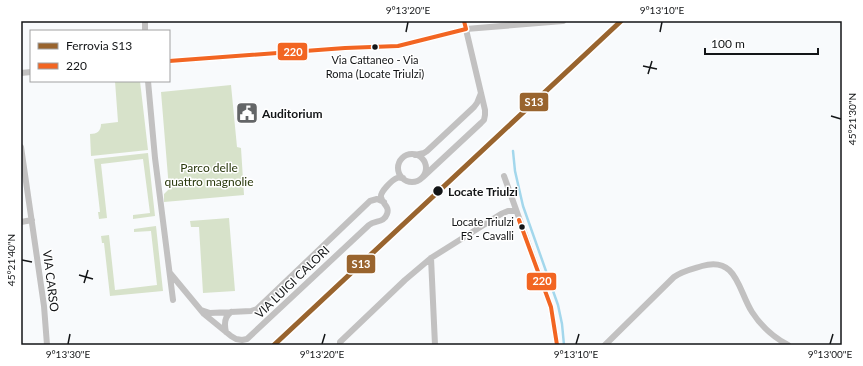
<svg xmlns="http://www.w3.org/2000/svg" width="863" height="366" font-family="Lato,sans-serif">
<rect width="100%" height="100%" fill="#f8fafc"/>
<!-- green -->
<path fill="#d7e2ca" d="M115,81h25l8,69 -57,6 -1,-22c7,0 11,-3 11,-10l17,-2z
M231,85l6,62 4,1 3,47 -80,7v-8l5,-5 -8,-97z
M148,153l7,63 -22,3v-4l17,-2 -7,-54 -42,5 6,54 -8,1 -1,-7h2l-6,-53z
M229,218l6,73 -32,2 -4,-66h-8l-1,-6z
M156,226l7,65 -53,5 -6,-53h-2l-1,-7 8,-1 6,55 42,-5 -6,-54 -17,1v-3z"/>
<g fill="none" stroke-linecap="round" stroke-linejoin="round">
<!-- stream -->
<path stroke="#a3d7ec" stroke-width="2.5" d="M513,151l2,20 8,35 35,99 4,19 2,21"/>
<!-- street -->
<path stroke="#c2c1c1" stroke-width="6" d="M145,31v-10
M169,61l176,-13 53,-2 68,-17 97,-8
M21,73l10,-1
M148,81l7,77 18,142
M21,147l23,159 3,39
M398 168a14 14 0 1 1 28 0a14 14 0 1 1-28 0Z
M415,155l9,-2 3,-2 47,-44 3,-4 4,-10
M504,176l47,131 6,38
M423,177l58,-54 3,-3 1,-5v-5l-21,-89
M21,222l11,-2
M431,258l4,87
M170,273l34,41 27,22 5,3 6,1 5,-1 122,-114c6,-5 15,-2 18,-11 3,-8 -5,-10 -6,-17 -1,-5 11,-17 16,-19 2,-1 3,0 6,0
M201,310l9,3 41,-2 6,-2 113,-108 7,-2 7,3
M226,332c-2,-8 -2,-15 5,-20
M340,345v-3l65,-62 26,-22 70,-44 7,-3h8
M605,345l69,-68c8,-6 18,-8 28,-11 35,-10 36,24 50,46 9,14 21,25 36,33"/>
<!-- bus-1 casing -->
<g stroke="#fff" stroke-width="7">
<path id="bus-1" d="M169,61l176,-13 53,-2 68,-17 -2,-8
M519,220l32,87 6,38"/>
</g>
<!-- bus-1 -->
<use href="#bus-1" stroke="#f26522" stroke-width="4"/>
<!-- rail-1 casing -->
<g stroke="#fff" stroke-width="8">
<path id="rail-1" d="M274,345l347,-324"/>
</g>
<!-- rail-1 -->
<use href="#rail-1" stroke="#99642e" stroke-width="5"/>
</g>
<!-- ticks -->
<path fill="none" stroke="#131517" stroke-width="1.5" d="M406,32l2,-10M660,32l2,-10M643,66l14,3M648,74l4,-13M831,116l10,3M22,260l10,2M79,275l14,4M84,283l4,-13M68,344l2,-10M322,344l3,-10M576,344l3,-10M830,344l3,-10"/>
<!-- icons -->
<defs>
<g id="civic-square" transform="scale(1.15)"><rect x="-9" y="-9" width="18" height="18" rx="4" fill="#636567" stroke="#fff"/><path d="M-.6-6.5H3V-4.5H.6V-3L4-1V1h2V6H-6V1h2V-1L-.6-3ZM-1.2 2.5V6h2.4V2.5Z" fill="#fff"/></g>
</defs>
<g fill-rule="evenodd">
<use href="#civic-square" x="247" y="113"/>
</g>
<!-- markers -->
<g fill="#131517" stroke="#fff" stroke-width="1.5">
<circle cx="375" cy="47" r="3.5"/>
<circle cx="438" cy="191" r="5.5"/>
<circle cx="522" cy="227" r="3.5"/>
</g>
<g text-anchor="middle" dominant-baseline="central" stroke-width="3" stroke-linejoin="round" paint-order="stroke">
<!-- bus labels -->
<g font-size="11" fill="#131517" stroke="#fff">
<text x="375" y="59">Via Cattaneo - Via<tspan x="375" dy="14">Roma (Locate Triulzi)</tspan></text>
<text x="514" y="221" text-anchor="end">Locate Triulzi<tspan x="514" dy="14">FS - Cavalli</tspan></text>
</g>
<!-- poi labels -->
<g font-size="12" font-weight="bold" fill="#131517" stroke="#fff" text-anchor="start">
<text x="262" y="113">Auditorium</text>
</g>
<!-- park labels -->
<g font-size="12" fill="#2a390d" stroke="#fff">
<text x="209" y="167">Parco delle<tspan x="209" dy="14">quattro magnolie</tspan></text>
</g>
<!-- stop labels -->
<g font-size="12" font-weight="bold" fill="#131517" stroke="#fff" text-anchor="start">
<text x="448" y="191">Locate Triulzi</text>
</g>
<!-- street labels -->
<g font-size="12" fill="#131517" stroke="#fff">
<text transform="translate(51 281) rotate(83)">VIA CARSO</text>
<text transform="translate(292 282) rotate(-44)">VIA LUIGI CALORI</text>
</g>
</g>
<g stroke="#fff" stroke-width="1.5">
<rect x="277" y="42" width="31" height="19" rx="4" fill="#f26522"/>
<rect x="519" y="92" width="30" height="20" rx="4" fill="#99642e"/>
<rect x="346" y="254" width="30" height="20" rx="4" fill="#99642e"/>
<rect x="526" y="272" width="31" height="19" rx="4" fill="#f26522"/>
</g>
<g font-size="11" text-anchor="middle" font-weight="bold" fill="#fff">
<text x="293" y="56">220</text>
<text x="534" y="106">S13</text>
<text x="361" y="268">S13</text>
<text x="542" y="285">220</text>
</g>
<!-- border -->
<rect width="863" height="366" fill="none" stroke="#ffffff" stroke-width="44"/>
<!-- legend -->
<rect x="30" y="30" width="140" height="52" fill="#ffffff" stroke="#a1a1a2"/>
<rect x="38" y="43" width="20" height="6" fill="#99642e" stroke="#a1a1a2"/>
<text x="66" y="50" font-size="12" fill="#131517">Ferrovia S13</text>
<rect x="38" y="63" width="20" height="6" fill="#f26522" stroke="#a1a1a2"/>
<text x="66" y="70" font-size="12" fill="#131517">220</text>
<!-- scale -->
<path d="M705 48v6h113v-6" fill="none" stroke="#131517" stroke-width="2"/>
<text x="711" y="48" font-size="12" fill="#131517" stroke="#ffffff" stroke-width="3" paint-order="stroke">100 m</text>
<rect x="22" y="22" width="819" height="322" fill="none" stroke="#131517" stroke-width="1.5"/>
<g font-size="10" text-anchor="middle" fill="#131517">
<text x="408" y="14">9°13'20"E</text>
<text x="662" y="14">9°13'10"E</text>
<text transform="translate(852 119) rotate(-90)" y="4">45°21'30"N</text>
<text transform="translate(11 260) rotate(-90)" y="4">45°21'40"N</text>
<text x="68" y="358">9°13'30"E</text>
<text x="322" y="358">9°13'20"E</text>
<text x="576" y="358">9°13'10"E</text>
<text x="830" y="358">9°13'00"E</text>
</g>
</svg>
